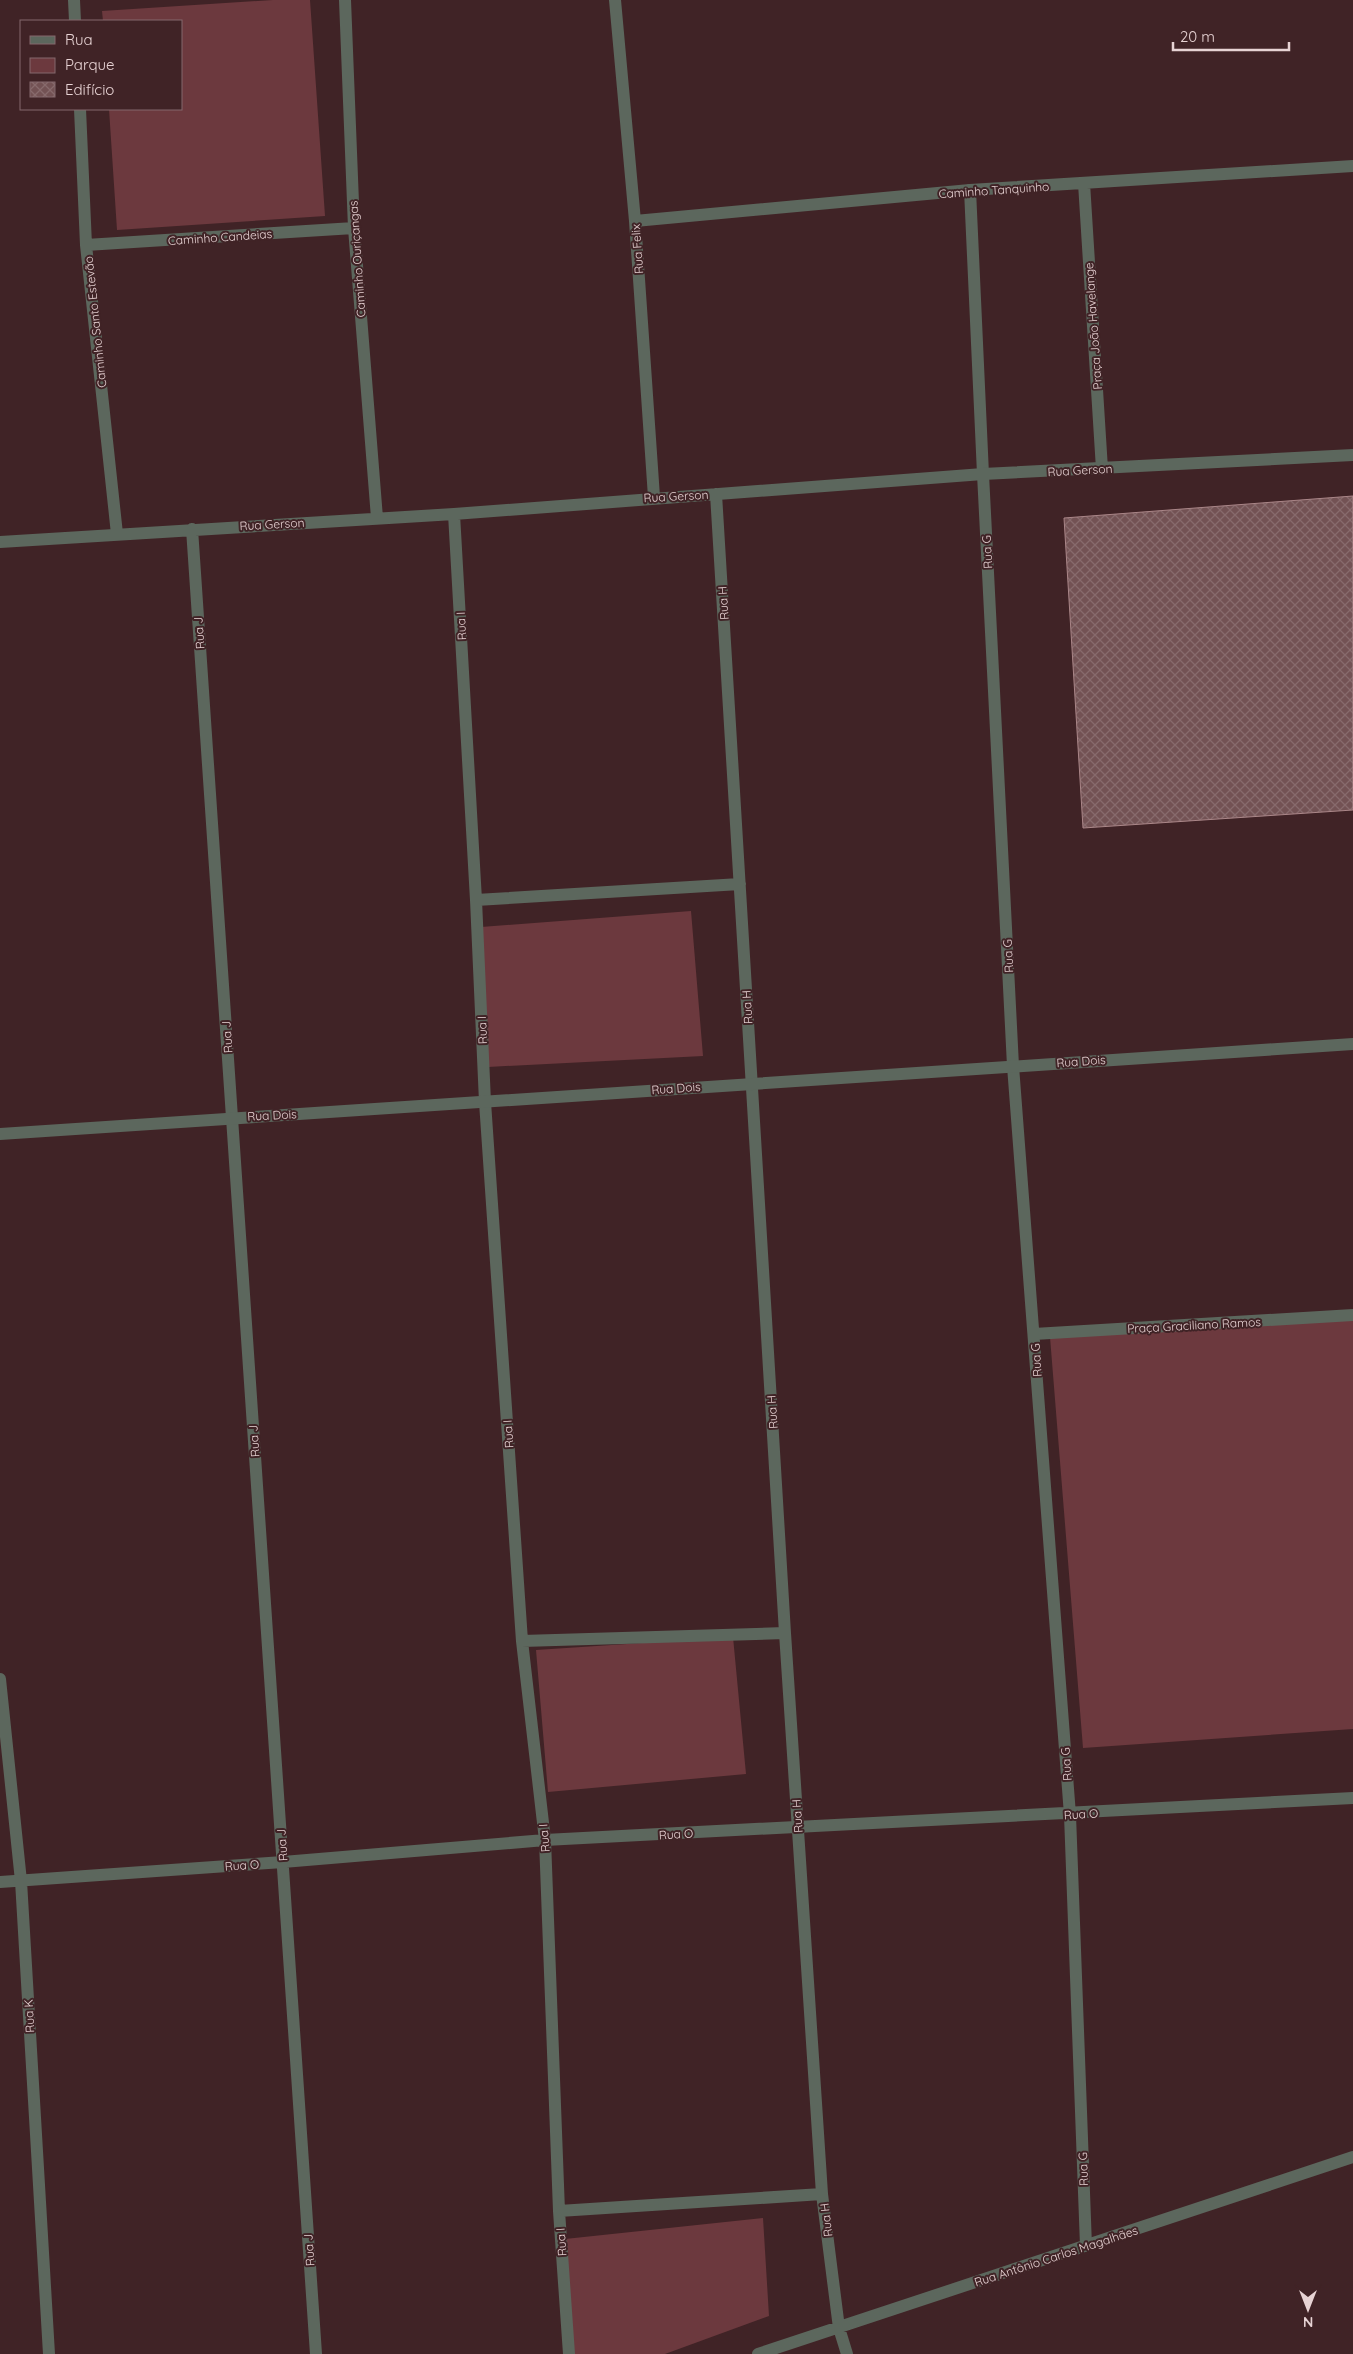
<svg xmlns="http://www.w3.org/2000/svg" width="1353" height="2354" font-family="Quicksand,sans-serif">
<defs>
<pattern id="building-cross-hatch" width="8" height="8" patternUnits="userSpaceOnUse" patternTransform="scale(1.25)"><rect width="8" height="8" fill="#735254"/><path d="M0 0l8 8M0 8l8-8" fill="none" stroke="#876a6c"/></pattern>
</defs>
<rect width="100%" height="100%" fill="#402326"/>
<!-- park -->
<path fill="#6c393e" d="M273,0h37l15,216 -208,14 -8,-121h72v-88h-78l-1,-10z
M691,911l12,145 -215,11 -7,-140z
M1353,1313v416l-270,19 -33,-411z
M733,1637l13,137 -198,18 -12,-142z
M763,2218l6,98 -104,38h-92l-8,-115z"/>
<!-- building -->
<path fill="url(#building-cross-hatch)" stroke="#aa8688" d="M1353,496v314l-270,18 -19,-310z"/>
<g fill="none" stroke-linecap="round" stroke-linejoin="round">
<!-- service -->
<path stroke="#5c675d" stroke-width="12" d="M970,190l13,284"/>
<!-- minor -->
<path stroke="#5c675d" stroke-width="12" d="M74,0l1,21
M345,0l9,228 23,290
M615,0l20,221 19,276
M80,109l6,136 31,289
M1084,183l18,286
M635,221l335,-31 383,-24
M86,245l268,-17
M983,474l30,592 57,749 16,431
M716,494l69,1139 37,561 17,134 8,26
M454,514l22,386 9,202 37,539 23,199 14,371 10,143
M192,529l124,1825
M0,542l454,-28 529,-40 370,-19
M476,900l264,-16
M1034,1334l319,-19
M522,1641l263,-8
M0,1679l21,202 28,473
M0,1882l283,-20 262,-22 808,-42
M559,2211l263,-17
M758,2354l595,-197"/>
<!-- tertiary -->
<path stroke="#5c675d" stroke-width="12" d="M0,1134l1353,-90"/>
</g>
<g text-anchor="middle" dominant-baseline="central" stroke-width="4" stroke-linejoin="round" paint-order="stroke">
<!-- street labels -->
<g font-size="12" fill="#e7d3d4" stroke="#402326">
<text transform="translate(994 190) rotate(-4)">Caminho Tanquinho</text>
<text transform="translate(220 237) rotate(-4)">Caminho Candeias</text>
<text transform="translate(637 249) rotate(-94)">Rua Felix</text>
<text transform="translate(357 259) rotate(-94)">Caminho Ouriçangas</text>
<text transform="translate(95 322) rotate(-96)">Caminho Santo Estevão</text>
<text transform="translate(1093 326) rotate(-94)">Praça João Havelange</text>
<text transform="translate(1080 470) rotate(-3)">Rua Gerson</text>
<text transform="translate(676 496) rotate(-3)">Rua Gerson</text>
<text transform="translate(272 524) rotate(-3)">Rua Gerson</text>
<text transform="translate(987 552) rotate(-93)">Rua G</text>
<text transform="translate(723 603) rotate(-94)">Rua H</text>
<text transform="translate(461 626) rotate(-93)">Rua I</text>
<text transform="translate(199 633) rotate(-94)">Rua J</text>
<text transform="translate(1008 956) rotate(-93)">Rua G</text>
<text transform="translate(747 1007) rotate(-93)">Rua H</text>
<text transform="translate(482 1030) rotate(-92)">Rua I</text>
<text transform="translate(227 1037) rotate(-94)">Rua J</text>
<text transform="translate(1081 1061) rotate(-4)">Rua Dois</text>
<text transform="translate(676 1088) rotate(-4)">Rua Dois</text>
<text transform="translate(272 1115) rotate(-3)">Rua Dois</text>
<text transform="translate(1194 1325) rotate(-3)">Praça Graciliano Ramos</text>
<text transform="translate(1036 1360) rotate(-94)">Rua G</text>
<text transform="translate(772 1412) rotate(-94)">Rua H</text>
<text transform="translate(508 1434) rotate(-94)">Rua I</text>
<text transform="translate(254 1441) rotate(-94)">Rua J</text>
<text transform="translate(1066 1764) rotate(-94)">Rua G</text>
<text transform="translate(1081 1814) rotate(-3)">Rua O</text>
<text transform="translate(797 1816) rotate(-94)">Rua H</text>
<text transform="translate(676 1834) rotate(-3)">Rua O</text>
<text transform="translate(544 1838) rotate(-95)">Rua I</text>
<text transform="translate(282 1845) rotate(-94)">Rua J</text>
<text transform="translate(242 1865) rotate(-4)">Rua O</text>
<text transform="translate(29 2016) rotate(-93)">Rua K</text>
<text transform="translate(1083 2169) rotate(-92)">Rua G</text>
<text transform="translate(826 2220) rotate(-97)">Rua H</text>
<text transform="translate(561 2242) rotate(-94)">Rua I</text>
<text transform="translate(309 2250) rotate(-94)">Rua J</text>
<text transform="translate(1056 2256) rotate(-18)">Rua Antônio Carlos Magalhães</text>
</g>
</g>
<!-- legend -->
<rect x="20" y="20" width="162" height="90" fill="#402326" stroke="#83696c"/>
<rect x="30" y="36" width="25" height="8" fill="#5c675d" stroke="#83696c"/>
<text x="65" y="45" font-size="15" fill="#e7d3d4">Rua</text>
<rect x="30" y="58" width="25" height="15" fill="#6c393e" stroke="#83696c"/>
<text x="65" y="70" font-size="15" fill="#e7d3d4">Parque</text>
<rect x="30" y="82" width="25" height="15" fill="url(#building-cross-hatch)" stroke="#83696c"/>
<text x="65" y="95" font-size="15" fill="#e7d3d4">Edifício</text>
<!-- north arrow -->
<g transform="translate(1308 2309) rotate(180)" stroke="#402326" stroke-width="4" paint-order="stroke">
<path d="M0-4L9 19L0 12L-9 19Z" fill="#e7d3d4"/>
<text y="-8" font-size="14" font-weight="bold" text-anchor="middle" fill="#e7d3d4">N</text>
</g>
<!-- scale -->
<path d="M1173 42v8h116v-8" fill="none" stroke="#e7d3d4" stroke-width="2.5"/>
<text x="1180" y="42" font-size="15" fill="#e7d3d4" stroke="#402326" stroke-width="4" paint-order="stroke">20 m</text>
</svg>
